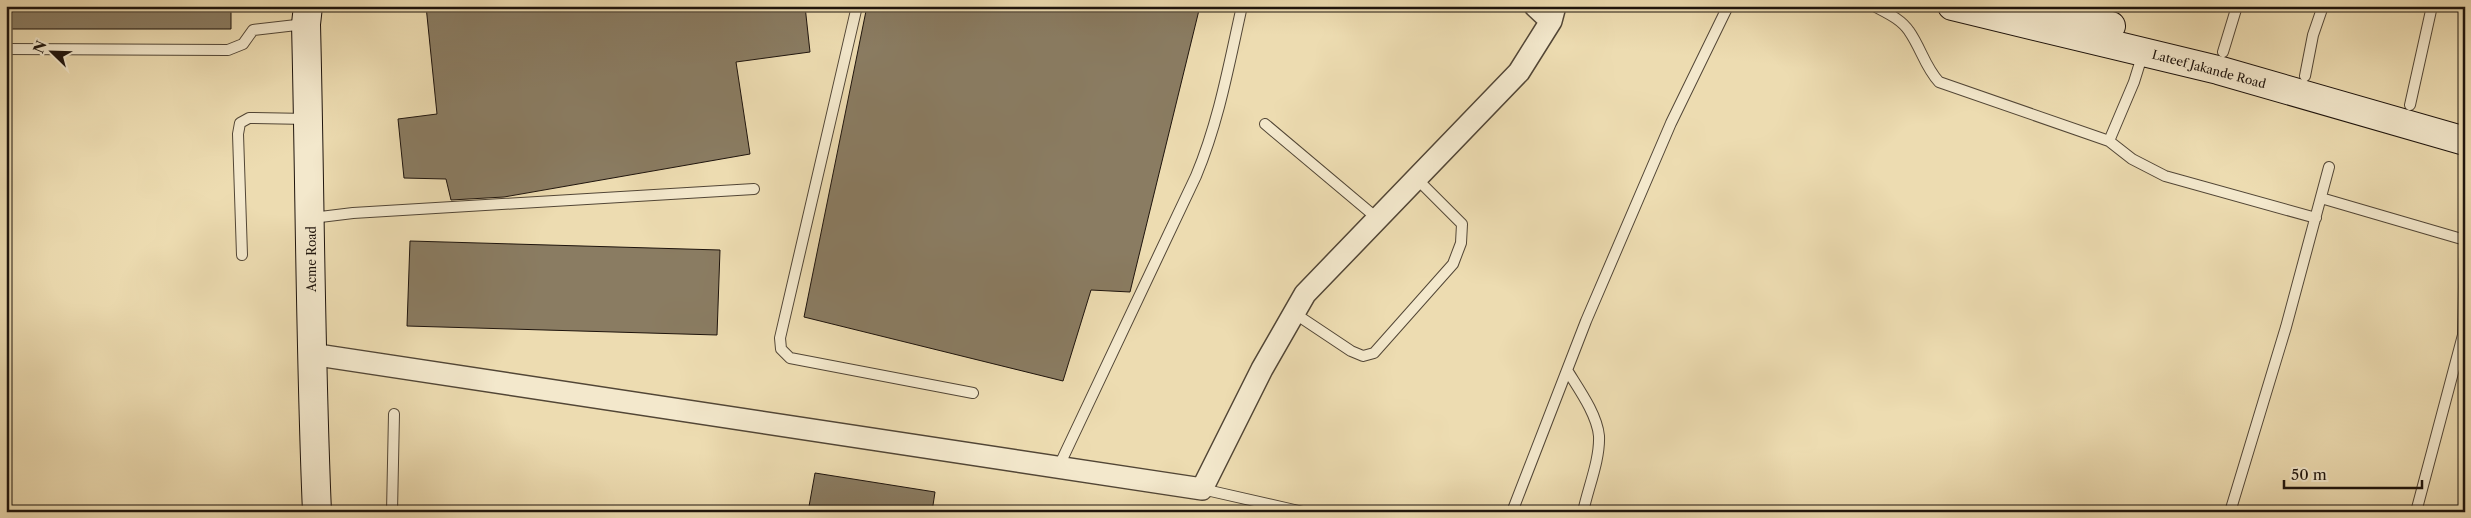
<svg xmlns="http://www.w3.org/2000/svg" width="2471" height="518" font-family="'Libre Caslon Text',serif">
<rect width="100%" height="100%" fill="#eddcb1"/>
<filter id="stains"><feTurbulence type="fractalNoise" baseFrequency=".004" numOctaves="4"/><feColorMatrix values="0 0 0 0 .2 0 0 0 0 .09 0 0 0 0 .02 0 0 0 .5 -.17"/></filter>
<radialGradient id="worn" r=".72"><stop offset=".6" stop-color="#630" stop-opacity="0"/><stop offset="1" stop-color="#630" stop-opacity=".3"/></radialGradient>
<!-- building -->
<path fill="#8a7c62" stroke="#1e140d" d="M6,6h225v23h-225z
M426,6h379l5,46 -74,10 14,92 -246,43 -53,3 -5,-21 -42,-1 -6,-59 39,-5z
M867,6h333l-70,286 -39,-2 -28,91 -259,-64z
M410,241l310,9 -3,85 -310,-9z
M815,473l120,19 -3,20h-124z"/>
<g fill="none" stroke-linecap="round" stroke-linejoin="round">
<!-- lane casing -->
<g stroke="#524636" stroke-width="12">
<path id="lane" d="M857,6l-77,332 1,11 9,9 183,35
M1874,6c13,7 27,13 35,25 12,17 16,36 30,51l170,59 23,18 33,17 151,42
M6,49l222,1 15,-6 10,-14 52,-6
M2223,52l14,-46
M2305,76l8,-41 10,-29
M2410,105l22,-99
M1265,124l113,95
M2109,141l25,-59 9,-29
M2321,198l144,42
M312,218l41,-5 401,-24
M242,255l-4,-121 2,-11 9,-5 59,1
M1294,313l57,38 12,5 11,-3 79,-89 8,-21 1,-19 -45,-45
M1567,370c11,18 30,44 32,66 1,24 -11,52 -16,76
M1059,466l137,-290c23,-55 33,-112 46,-170
M1202,489l101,23
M392,512l2,-98
M1512,512l74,-191 85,-198 57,-117
M2230,512l56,-185 43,-160
M2416,512l47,-177 2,-95"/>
</g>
<!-- street casing -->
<g stroke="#524636" stroke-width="24">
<path id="street" d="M1535,6l16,15
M311,354l891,135 60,-120 43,-75 214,-222 32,-51 4,-15"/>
</g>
<!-- secondary casing -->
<g stroke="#1e140d" stroke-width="30">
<path id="secondary" d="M308,6l-2,18c4,162 4,325 11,488
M1952,6l266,64 247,71
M2039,6l72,20"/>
</g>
<!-- lane -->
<use href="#lane" stroke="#f3e8cc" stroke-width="10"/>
<!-- street -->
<use href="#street" stroke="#f3e8cc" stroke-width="21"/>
<!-- secondary -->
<use href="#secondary" stroke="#f3e8cc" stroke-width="28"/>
</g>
<g text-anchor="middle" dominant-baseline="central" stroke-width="5" stroke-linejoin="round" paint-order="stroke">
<!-- street labels -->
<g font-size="12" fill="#1e140d" stroke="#f3e8cc">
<text transform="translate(2209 69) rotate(15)">Lateef Jakande Road</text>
<text transform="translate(311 259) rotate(-90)">Acme Road</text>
</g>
</g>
<!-- margin -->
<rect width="2471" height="518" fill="none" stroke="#eddcb1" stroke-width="25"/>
<rect x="8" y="8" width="2456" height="503" fill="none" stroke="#1e140d" stroke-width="2.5"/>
<rect x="12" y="12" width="2446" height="493" fill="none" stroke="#1e140d"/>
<!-- north arrow -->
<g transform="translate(52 52) rotate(293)" stroke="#f3e8cc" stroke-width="4" paint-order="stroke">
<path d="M0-4L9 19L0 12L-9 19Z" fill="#1e140d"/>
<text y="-8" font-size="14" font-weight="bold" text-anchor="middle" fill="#1e140d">N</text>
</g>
<!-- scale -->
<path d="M2284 480v8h138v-8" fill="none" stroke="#1e140d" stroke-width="2.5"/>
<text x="2291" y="480" font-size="15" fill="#1e140d" stroke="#f3e8cc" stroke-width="4" paint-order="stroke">50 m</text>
<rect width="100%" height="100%" filter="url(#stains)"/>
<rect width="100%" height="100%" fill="url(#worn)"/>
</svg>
